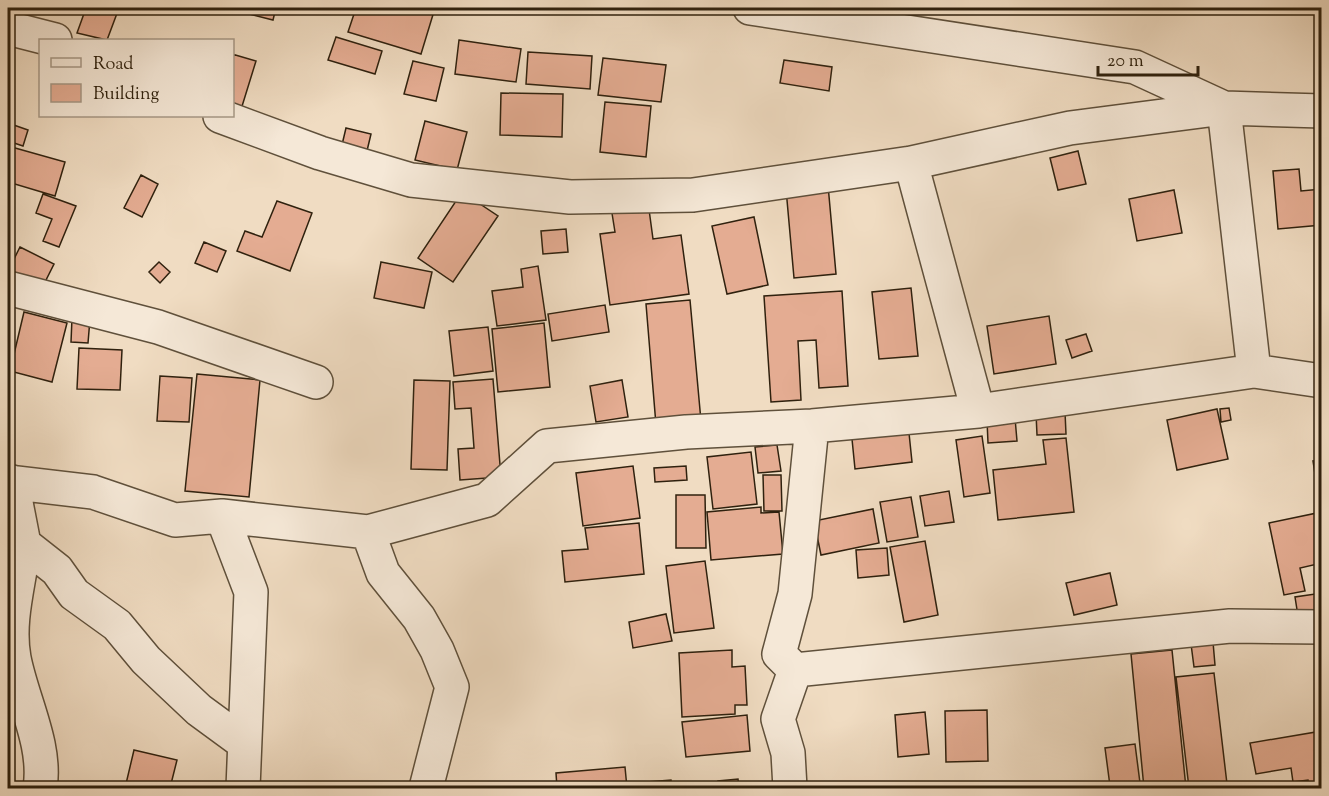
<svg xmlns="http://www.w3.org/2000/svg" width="1329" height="796" font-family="'Sorts Mill Goudy',serif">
<rect width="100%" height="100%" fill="#f0dcc2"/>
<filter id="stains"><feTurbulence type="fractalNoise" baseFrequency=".00333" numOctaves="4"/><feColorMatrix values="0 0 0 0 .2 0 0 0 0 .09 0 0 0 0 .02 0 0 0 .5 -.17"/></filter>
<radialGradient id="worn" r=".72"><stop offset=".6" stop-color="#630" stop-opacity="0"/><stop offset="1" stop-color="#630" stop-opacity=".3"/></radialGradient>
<!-- building -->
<path fill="#e4ac92" stroke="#2f210e" stroke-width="1.5" d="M86,8h33l-12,32 -30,-7z
M238,8h38l-3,12 -36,-9z
M356,8h79l-14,46 -73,-22z
M336,37l46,14 -7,23 -47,-14z
M459,40l62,9 -5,33 -61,-8z
M528,52l64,4 -2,33 -64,-5z
M232,54l24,7 -17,55 -7,-2z
M603,58l63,7 -5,37 -63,-7z
M784,60l48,7 -3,24 -49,-8z
M413,61l31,7 -8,33 -32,-7z
M501,93l62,1 -1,43 -62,-2z
M605,102l46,4 -5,51 -46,-5z
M425,121l42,11 -10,38 -42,-10z
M8,123l20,7 -5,16 -15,-5z
M346,128l25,6 -5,21 -25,-6z
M8,146l57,16 -10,34 -47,-14z
M1078,151l8,33 -28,6 -8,-32z
M1299,169l2,22 21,-2v36l-44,4 -5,-58z
M141,175l17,9 -16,33 -18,-9z
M828,185l8,89 -42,4 -8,-89z
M1174,190l8,43 -45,8 -8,-42z
M462,192l36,24 -45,66 -35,-24z
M43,194l33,12 -17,41 -16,-6 9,-22 -16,-6z
M277,201l35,12 -22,58 -53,-20 8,-20 17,6z
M648,202l5,37 28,-4 8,59 -79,11 -10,-71 15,-2 -4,-25z
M754,217l14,68 -41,9 -15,-68z
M566,229l2,23 -25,2 -2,-23z
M204,242l22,9 -9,21 -22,-9z
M20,247l34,17 -12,24 -34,-17z
M159,262l11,10 -10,11 -11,-11z
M381,262l51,10 -8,36 -50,-10z
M538,266l8,54 -49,6 -5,-35 31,-4 -2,-18z
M911,288l7,68 -39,3 -7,-67z
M842,291l6,95 -29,2 -3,-48 -18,1 3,59 -30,2 -7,-106z
M690,300l11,121 -45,4 -10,-121z
M605,305l4,27 -57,9 -4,-27z
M24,312l43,11 -15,59 -42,-11z
M1049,316l7,48 -62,10 -7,-48z
M72,318l18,1 -2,24 -17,-1z
M544,323l6,64 -52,5 -6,-63z
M488,327l5,44 -39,5 -5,-45z
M1086,334l6,17 -20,7 -6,-18z
M79,348l43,2 -2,40 -43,-1z
M197,374l63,6 -11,117 -64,-6z
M160,376l32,2 -3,44 -32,-1z
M493,379l8,98 -41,3 -2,-31 16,-1 -3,-40 -16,1 -2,-27z
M414,380l36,1 -3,89 -36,-1z
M622,380l6,37 -32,5 -6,-36z
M1229,408l2,12 -10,2 -1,-13z
M1217,409l11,50 -51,11 -10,-50z
M1065,412l1,22 -29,1 -1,-22z
M1015,418l2,23 -29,2 -1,-23z
M909,433l3,29 -57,7 -3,-30z
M982,436l8,57 -26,4 -8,-57z
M1066,438l8,74 -76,8 -5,-50 53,-6 -3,-24z
M777,445l4,26 -23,2 -3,-26z
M751,452l6,52 -44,5 -6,-52z
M1322,460v60l-9,-59z
M633,466l7,52 -57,8 -7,-53z
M686,466l1,14 -32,2 -1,-14z
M763,475h18l1,36h-18z
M949,491l5,31 -29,4 -5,-30z
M676,495h29l1,53h-30z
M911,497l7,40 -31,5 -7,-40z
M761,507v6l18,-1 4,42 -72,6 -4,-48z
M873,509l6,34 -58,12 -7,-34z
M1317,513l5,21v29l-22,5 5,23 -21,4 -15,-72z
M639,523l5,51 -79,8 -3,-31 26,-2 -3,-21z
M925,541l13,74 -34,7 -14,-75z
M887,548l2,27 -31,3 -2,-28z
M705,561l9,67 -40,5 -8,-67z
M1110,573l7,32 -43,10 -8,-32z
M1322,593v20l-24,3 -3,-19z
M666,614l6,27 -39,7 -4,-26z
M1213,642l2,23 -21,2 -3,-23z
M732,650v17l13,-1 2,39h-12v9l-53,3 -3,-64z
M1172,650l14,138h-42l-13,-134z
M1214,673l13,111 -38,4 -13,-111z
M987,710l1,51 -42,1 -1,-51z
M925,712l4,42 -31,3 -3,-42z
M747,715l3,36 -64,6 -4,-35z
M1322,731v57h-13l-1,-8 -15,2 -2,-14 -35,6 -6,-31z
M1135,744l5,39 -30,3 -5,-38z
M134,750l43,10 -7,28h-45z
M625,767l2,21h-70l-1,-15z
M738,779l1,9h-20l-1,-7z
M671,780l1,8h-25v-6z"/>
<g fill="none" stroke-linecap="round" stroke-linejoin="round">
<!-- minor casing -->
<g stroke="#5f503b" stroke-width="36">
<path id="minor" d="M750,8l385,59 89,41
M8,28l47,12
M1224,108l30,263
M220,116l100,37 91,27 159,17 123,-2 218,-32 159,-35 154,-20 98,3
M911,163l67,248
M8,288l150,39 158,55
M8,482l85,10 82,28 47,-4 146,16 119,-32 60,-54 139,-14 126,-6 166,-15 276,-40 68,10
M12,482l12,62 33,26 17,24 43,31 29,35 53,50 45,33
M222,516l29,76 -8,196
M368,532l15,41 36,45 18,32 15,37 -26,101
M24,544c-4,37 -17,76 -10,114 8,42 33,87 26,130
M795,670l-16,-16 16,-60 17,-168
M790,788l-2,-35 -10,-34 17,-49 435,-44 92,1"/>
</g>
<!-- minor -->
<use href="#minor" stroke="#f5e8d7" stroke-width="33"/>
</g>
<!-- margin -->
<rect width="1329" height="796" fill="none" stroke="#f0dcc2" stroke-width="30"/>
<rect x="9" y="9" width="1311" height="778" fill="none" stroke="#2f210e" stroke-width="3"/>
<rect x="15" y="15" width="1299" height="766" fill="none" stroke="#2f210e" stroke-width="1.5"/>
<!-- legend -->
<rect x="39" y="39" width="195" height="78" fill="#f5e8d7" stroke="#a69887" stroke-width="1.5"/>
<rect x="51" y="58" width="30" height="9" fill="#f5e8d7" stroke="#a69887" stroke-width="1.5"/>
<text x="93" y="69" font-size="18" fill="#2f210e">Road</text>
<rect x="51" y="84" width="30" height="18" fill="#e4ac92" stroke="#a69887" stroke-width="1.5"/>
<text x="93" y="99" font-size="18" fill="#2f210e">Building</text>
<!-- scale -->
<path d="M1098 66v9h100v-9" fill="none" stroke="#2f210e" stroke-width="3"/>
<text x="1107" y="66" font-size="18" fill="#2f210e" stroke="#f5e8d7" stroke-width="4.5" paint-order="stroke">20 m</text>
<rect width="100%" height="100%" filter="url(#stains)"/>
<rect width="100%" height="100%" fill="url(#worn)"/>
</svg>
